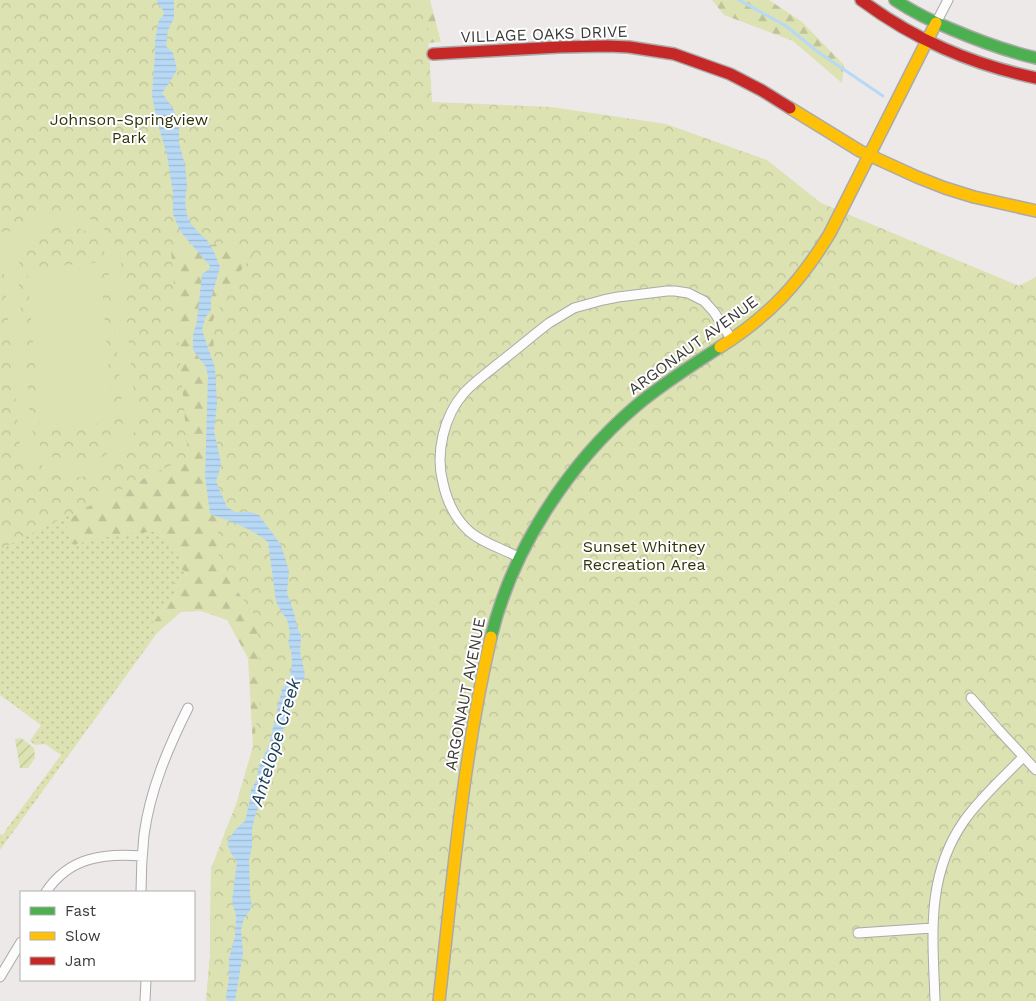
<svg xmlns="http://www.w3.org/2000/svg" width="1036" height="1001" font-family="'Work Sans',sans-serif">
<defs>
<pattern id="grass-dots" width="8" height="8" patternUnits="userSpaceOnUse" patternTransform="scale(1.25)"><rect width="8" height="8" fill="#dce2b1"/><path d="M2 2h.1M6 6h.1" fill="none" stroke="#bec399" stroke-width="1.8" stroke-linecap="round"/></pattern>
<pattern id="forest-firs" width="22" height="20" patternUnits="userSpaceOnUse" patternTransform="scale(1.25)"><rect width="22" height="20" fill="#dce2b1"/><path d="M5 1l3.5 6h-7zM16 11l3.5 6h-7z" fill="#bec399"/></pattern>
<pattern id="park-crowns" width="20" height="18" patternUnits="userSpaceOnUse" patternTransform="scale(1.25)"><rect width="20" height="18" fill="#dce2b1"/><path d="M2 6a3 3 0 1 1 6 0M12 15a3 3 0 1 1 6 0" fill="none" stroke="#bec399"/></pattern>
<pattern id="garden-furrows" width="10" height="10" patternUnits="userSpaceOnUse" patternTransform="scale(1.25)"><rect width="10" height="10" fill="#dce2b1"/><path d="M-1 1l2-2M0 10L10 0M9 11l2-2" fill="none" stroke="#bec399"/></pattern>
<pattern id="water-rules" width="6" height="5" patternUnits="userSpaceOnUse" patternTransform="scale(1.25)"><rect width="6" height="5" fill="#b8d9f5"/><path d="M0 2.5h6" fill="none" stroke="#9fbbd3"/></pattern>
</defs>
<rect width="100%" height="100%" fill="#ece9e8"/>
<!-- grass -->
<path fill="url(#grass-dots)" d="M0,47l94,456 -28,18 8,24c26,-10 57,-13 85,-14l24,26 -6,5 2,5 8,5 -9,18 -26,34 5,9 -157,217v-16l3,1 3,-4h-1l56,-76 -16,-11 -10,1 -5,-4 11,-16 -41,-30z"/>
<!-- forest -->
<path fill="url(#forest-firs)" d="M114,0h316l11,42 -193,12 52,194 -6,310 -88,443 4,-45 1,-87 26,-67 16,-55 -5,-89 -21,-38 -26,-9 -20,1 -24,21 -5,-9 26,-34 -5,-4 3,-6 8,-2 3,-5 -8,-6 -2,-5 6,-5 -10,-4 -2,-9 -12,-13c-29,3 -58,4 -85,14l-7,-14 -1,-10 28,-18z
M712,0h57l33,22 42,43 -2,18 -49,-42 -69,-26z"/>
<!-- park -->
<path fill="url(#park-crowns)" d="M0,0h426l6,102 119,5 115,17 101,36 54,43 198,83 17,-9v724h-830l4,-45 1,-87 26,-67 16,-55 9,-61 -6,-69 -37,-51 -6,-246 22,-42 19,-25 -26,-10 -57,6 17,208 -188,92z"/>
<!-- garden -->
<path fill="url(#garden-furrows)" d="M21,738l13,10 1,10 -7,10h-8l-5,-29z"/>
<!-- pitch -->
<path fill="#dce2b1" fill-rule="evenodd" d="M62,212c31,4 44,12 58,41l16,161c0,12 -2,23 -8,33 -13,25 -45,36 -71,27 -9,-3 -16,-9 -22,-15v8h-13l-22,-235 13,-1 2,7c12,-16 27,-23 47,-26zM62,225c24,3 35,10 45,32l16,157c0,6 0,13 -3,19 -15,46 -78,39 -89,-7l-13,-152c1,-29 16,-44 44,-49z
M100,262l13,160 -73,7 -13,-160z"/>
<!-- water -->
<path fill="url(#water-rules)" d="M157,0h17v18l-6,12 -2,16 7,7 4,17 -8,13 -7,10 10,14 7,14v22l6,22 2,21 -2,15 2,14 4,9 9,10 7,6 7,12 6,15 -9,32v11l-6,8 -3,12 13,38 2,35 -3,28 7,32 -2,9 -3,9 11,26 8,5h16l8,3 22,30 8,26 -2,22 7,20 4,17 3,5 -1,17 5,22 -2,7 -6,5 -5,8 -10,40 -5,11 -3,15 -3,5 -3,11 -7,17 -1,10 -5,13 -3,14v17l-3,13 1,35 2,11 -3,6 -5,6 -3,12 2,23 -8,48h-8l-1,-3 3,-21v-19l6,-22 1,-20 -4,-15 5,-39 -6,-9 -4,-10 8,-13 10,-9 4,-17 2,-14 5,-9 3,-15 10,-21 13,-56 7,-8 3,-17 -1,-15 -3,-6 2,-10 -3,-14 -5,-6 -6,-12 -8,-59c-20,-15 -35,-20 -58,-28l-5,-39 3,-99 -2,-9 -13,-17v-15l4,-14 5,-47 8,-5v-3l-30,-35 -7,-17v-21l-6,-38 -10,-34 -5,-26 3,-42v-12l4,-21 4,-4 1,-4 -2,-3 -4,-5z"/>
<g fill="none" stroke-linecap="round" stroke-linejoin="round">
<!-- stream -->
<path stroke="#b8d9f5" stroke-width="3" d="M739,0l47,26 32,26 65,44"/>
<!-- street casing -->
<g stroke="#acaaa9" stroke-width="11">
<path id="street" d="M936,23l12,-23
M520,558c-16,-9 -36,-14 -50,-26 -15,-13 -23,-31 -27,-49 -8,-30 1,-67 21,-90 10,-11 23,-20 35,-30 17,-13 33,-27 50,-40l25,-15 29,-8 15,-3 49,-6h8l13,2 16,8 10,11 18,28
M971,698l27,31 38,41
M46,892c23,-35 58,-39 96,-36
M141,892c0,-19 1,-38 3,-57 6,-45 24,-87 44,-127
M858,933l75,-5
M0,977l21,-35
M145,1001l1,-21
M935,1001c-2,-64 -10,-124 29,-180 17,-24 39,-43 59,-64"/>
</g>
<!-- fast casing -->
<g stroke="#acaaa9" stroke-width="14">
<path id="fast" d="M895,0c18,12 36,21 56,29 28,12 55,22 85,29
M491,637c21,-87 77,-173 145,-231 26,-22 55,-40 84,-59"/>
</g>
<!-- slow casing -->
<g stroke="#acaaa9" stroke-width="14">
<path id="slow" d="M790,108l70,43 57,26 28,11 29,9 62,14
M720,347c49,-31 80,-64 110,-114l106,-210
M439,1001c14,-122 24,-245 52,-364"/>
</g>
<!-- jam casing -->
<g stroke="#acaaa9" stroke-width="14">
<path id="jam" d="M861,0c54,40 110,64 175,78
M433,54l127,-7 47,-1 22,1 45,7 56,20 31,16 29,18"/>
</g>
<!-- street -->
<use href="#street" stroke="#fcfcfc" stroke-width="9"/>
<!-- fast -->
<use href="#fast" stroke="#4caf50" stroke-width="11"/>
<!-- slow -->
<use href="#slow" stroke="#ffc107" stroke-width="11"/>
<!-- jam -->
<use href="#jam" stroke="#c62828" stroke-width="11"/>
</g>
<g text-anchor="middle" dominant-baseline="central" stroke-width="4" stroke-linejoin="round" paint-order="stroke">
<!-- street labels -->
<g font-size="16" fill="#3b3938" stroke="#fff">
<text transform="translate(544 34) rotate(-2)">VILLAGE OAKS DRIVE</text>
<text transform="translate(693 345) rotate(-36)">ARGONAUT AVENUE</text>
<text transform="translate(465 694) rotate(-79)">ARGONAUT AVENUE</text>
</g>
<!-- park labels -->
<g font-size="16" fill="#303509" stroke="#fff">
<text x="129" y="119">Johnson-Springview<tspan x="129" dy="18">Park</tspan></text>
<text x="644" y="546">Sunset Whitney<tspan x="644" dy="18">Recreation Area</tspan></text>
</g>
<!-- water labels -->
<g font-size="18" font-style="italic" fill="#193c58" stroke="#fff">
<text transform="translate(275 742) rotate(-73)">Antelope Creek</text>
</g>
</g>
<!-- legend -->
<rect x="20" y="891" width="175" height="90" fill="#ffffff" stroke="#b1b0af"/>
<rect x="30" y="907" width="25" height="8" fill="#4caf50" stroke="#b1b0af"/>
<text x="65" y="916" font-size="15" fill="#3b3938">Fast</text>
<rect x="30" y="932" width="25" height="8" fill="#ffc107" stroke="#b1b0af"/>
<text x="65" y="941" font-size="15" fill="#3b3938">Slow</text>
<rect x="30" y="957" width="25" height="8" fill="#c62828" stroke="#b1b0af"/>
<text x="65" y="966" font-size="15" fill="#3b3938">Jam</text>
</svg>
